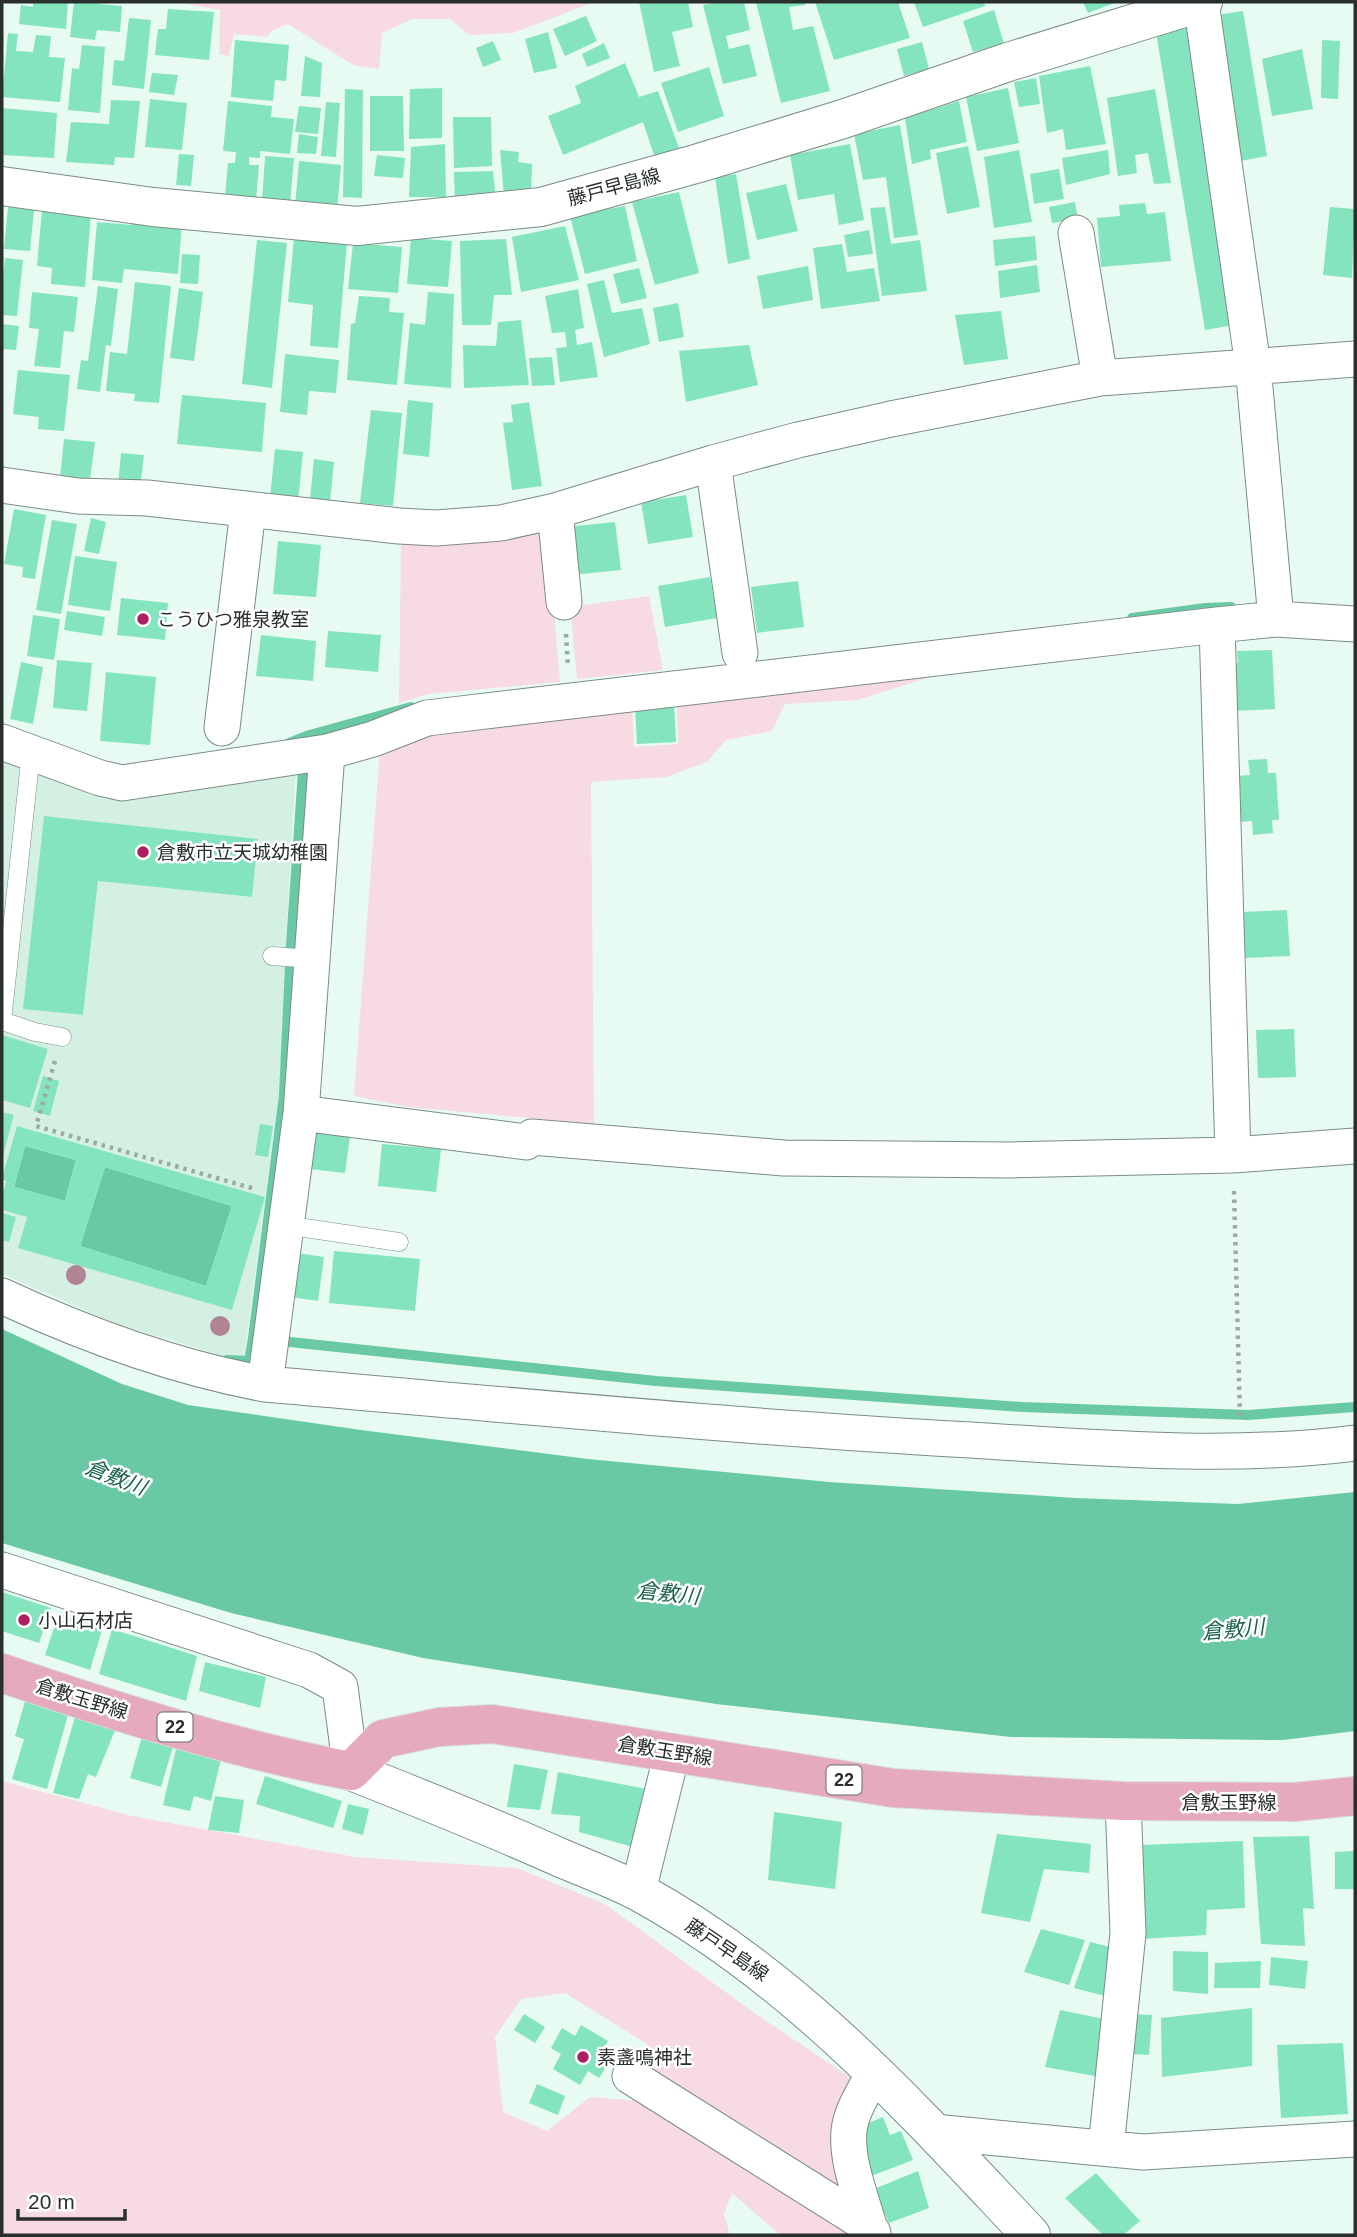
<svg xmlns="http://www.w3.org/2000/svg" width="1357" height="2237" font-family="Helvetica,'Noto Sans JP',sans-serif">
<rect width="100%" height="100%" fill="#e8fbf2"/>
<!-- built -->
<path fill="#d4f0e3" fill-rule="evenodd" d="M2,755l95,37 199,-24 -10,173 -6,144 -36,273 -21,-2 -109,-33 -112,-49v-34l7,2 7,-25 -14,-4v-3l25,7 -9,30 214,62 32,-112 -247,-71 -15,52v-19l12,-43 -12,-4v-12l28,8 18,-58 -46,-15zM44,816l214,23 -7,58 -153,-16 -15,134 -59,-6z"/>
<!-- green -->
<path fill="#f8dae2" d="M175,2h419l-81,31 -44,2 -19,-16h-38l-30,14 -3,36 -26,-4 -65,-41 -17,7 -4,6 -33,-3 -5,22 -10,-2 1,-44z
M544,529l9,70 7,83 -131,12 -30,9 2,-163z
M649,596l14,74 -86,9 -7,-72z
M956,669l-99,31 -72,4 -13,27 -46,9 -19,22 -41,15 -75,5 3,342 -186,-17 -54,-11 26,-347 9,-9 243,-33 2,40 44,-3 -1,-43z
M2,1781l130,35 223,41 162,11 88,36 148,108 101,68 -10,113 -188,-116 -9,-33 -82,-51 -44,6 -26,38 8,75 44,19 43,-34 51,4 217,134h-78l-48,-42 -8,21 6,21h-728z"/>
<!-- water -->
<path fill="#69c9a4" d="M25,1146l51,14 -11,41 -51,-14z
M105,1167l127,39 -26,80 -126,-40z
M2,1329l120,55 66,21 173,25 227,29 241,23 247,16 162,6 117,-12v239l-72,9 -272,-3 -295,-33 -293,-46 -192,-45 -229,-70z"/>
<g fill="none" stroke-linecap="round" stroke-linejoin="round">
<!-- stream -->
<path stroke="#69c9a4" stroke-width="10" d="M1132,618l73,-10 26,-1
M289,743l17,-7 105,-29
M253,1338l403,43 367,26 225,8 107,-8
M227,1360l22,1 4,-23 31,-243 7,-151 12,-173"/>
</g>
<!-- building -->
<path fill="#84e4be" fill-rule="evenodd" d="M33,2h35l-2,27 -47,-5 2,-19 12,2z
M74,2h25l-1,2 24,2 -2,26 -23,-2 -2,10 -25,-3z
M639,2h49l5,25 -21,5 8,34 -26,6z
M718,2h26l6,28 -24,6 3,13 20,-5 8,32 -34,8 -20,-79z
M756,2h48l1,3 -16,2 4,23 20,-4 17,65 -49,12z
M815,2h83l12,36 -76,22z
M914,2h70l1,4 -62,21z
M1083,2h34l-29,11z
M168,9l46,3 -5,48 -54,-5 3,-26h8z
M994,10l10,34 -31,8 -10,-31z
M1243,11l24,145 -32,6 -24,-146z
M586,16l11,25 -32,15 -12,-27z
M129,18l22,2 -7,69 -32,-4 2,-25 10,1z
M1189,22l50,302 -34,6 -50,-304z
M548,32l9,36 -23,5 -9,-34z
M8,33l10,1 -2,17 17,1 3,-17 15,1 -2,21 16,1 -5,44 -58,-5z
M235,40l54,5 -3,36 -11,-1 -2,21 -42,-4z
M1322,40l18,1 -2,58 -17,-1z
M493,41l8,19 -18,7 -7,-19z
M922,42l7,27 -25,7 -7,-27z
M604,43l6,15 -23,9 -5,-13z
M82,45l23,2 -5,66 -32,-3 4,-42 7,1z
M1302,49l11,60 -41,7 -10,-57z
M305,56l17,7 -2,34 -19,-1z
M625,63l14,34 19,-6 21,57 -24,10 -12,-36 -80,33 -15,-39 33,-13 -6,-17z
M1090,66l16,78 -40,6 -3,-21 -16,4 -8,-57z
M709,67l15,49 -46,16 -17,-49z
M152,73l26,2 -4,20 -25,-3z
M1036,78l4,26 -21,3 -5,-25z
M442,88v50l-33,1 1,-50z
M1008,88l11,55 -42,8 -11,-54z
M345,89l18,1 -1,108 -19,-1z
M1155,89l16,94 -17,1 -6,-31 -13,2 2,18 -19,3 -11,-78z
M370,96h33l1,55h-34z
M150,99l37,4 -5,47 -37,-3z
M111,100l29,1 -6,57 -19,-1 -1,8 -48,-3 5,-40 38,2z
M228,101l44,5 -1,11 23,2 -4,35 -30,-3v7l-11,-1v8h10l-3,35 -31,-4 3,-33h7l1,-11 -13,-1z
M959,101l8,41 -37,8 1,9 -19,5 -7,-46z
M326,102l14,1 -4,54 -15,-1z
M299,106l22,2 -3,26 -23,-2z
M2,108l55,5 -3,45 -52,-3z
M453,117h38l1,49 -38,2z
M900,125l18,110 -24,3 -8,-61 -23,3 -9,-46z
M299,134l19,3 -2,17 -19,-1z
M445,144l1,53h-37l2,-50z
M850,144l14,76 -25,5 -5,-31 -36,6 -8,-45z
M968,146l12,61 -33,7 -11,-61z
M500,150l19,2 -1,10 14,2 -1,30 -27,2z
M1019,150l13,72 -38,6 -10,-71z
M1108,150l2,24 -44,11 -4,-27z
M179,154l15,1 -3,31 -15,-1z
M377,155l28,3 -2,20 -29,-2z
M265,156l29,2 -4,47 -28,-3z
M299,161l42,4 -4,45 -42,-4z
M1059,169l5,30 -30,5 -4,-30z
M493,171l3,30 -41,3 -1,-32z
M736,174l14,85 -22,5 -13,-87z
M786,184l12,47 -41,9 -11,-47z
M679,192l20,81 -44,12 -23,-83z
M1075,202l3,17 -26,4 -3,-16z
M1145,203l2,11 18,-2 6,49 -70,6 -4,-49 23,-2 -1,-11z
M625,206l12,55 -52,13 -15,-58z
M8,207l26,3 -4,41 -26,-2z
M885,207l6,37 29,-4 7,51 -45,5 -12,-88z
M1330,207l25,2 -3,69 -29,-3z
M42,210l49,4 -6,73 -34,-3 1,-16 -15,-2z
M133,218l49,5 -4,51 -54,-5 -2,14 -30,-3 5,-58 35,3z
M565,226l14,54 -58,12 -9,-55z
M869,230l4,24 -25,3 -4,-22z
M1035,236l2,24 -42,6 -2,-26z
M294,238l53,4 -9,106 -28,-2 3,-41 -25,-3z
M411,238l41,3 -4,46 -41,-3z
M506,239l6,56h-18l-3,30h-29l-2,-84z
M257,240l30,3 -15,145 -30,-4z
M353,243l49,4 -4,46 -50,-4z
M842,244l5,28 27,-4 6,33 -59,8 -8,-61z
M182,254l18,1 -2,29 -18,-1z
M5,258l18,2 -6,56 -15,-1v-26z
M1037,265l3,27 -40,6 -2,-27z
M808,266l5,34 -50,9 -6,-33z
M639,268l8,30 -26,6 -8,-30z
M604,280l8,33 30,-5 8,36 -46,13 -17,-73z
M135,282l36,4 -12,117 -25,-2 1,-7 -29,-3 4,-39 17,2z
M98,286l20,3 -7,57 -5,-1 -6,47 -23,-3 4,-29 7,1z
M179,288l24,4 -9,69 -24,-3z
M578,289l6,39 -9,2 2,15 15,-3 6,35 -38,5 -4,-34 11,-1 -2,-15 -13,1 -7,-37z
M32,292l46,5 -4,35 -10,-1 -4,37 -26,-2 5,-37 -10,-1z
M428,292l26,2 -3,94 -47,-4 6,-61 15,2z
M359,296l31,2 -1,14 15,1 -7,72 -50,-5 4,-56 4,-1z
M678,303l6,34 -25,5 -6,-34z
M1001,311l7,48 -44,6 -9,-50z
M521,320l8,65 -65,3 -1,-43 33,1 2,-24z
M2,324l17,2 -3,24 -14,-1z
M749,345l9,40 -72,17 -7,-51z
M285,354l54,6 -3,33 -27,-2 -2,24 -27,-3z
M552,357l3,28 -23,1 -3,-28z
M18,370l52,5 -6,56 -26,-2 1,-12 -26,-3z
M182,395l84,8 -4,49 -85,-8z
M408,400l25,3 -4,54 -26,-3z
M529,402l13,84 -30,4 -9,-67 10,-1 -2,-17z
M371,410l31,3 -9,93 -33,-3z
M64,439l31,3 -5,38 -30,-2z
M275,449l28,3 -5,49 -28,-3z
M121,453l23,2 -4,33 -22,-3z
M314,459l20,3 -4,39 -20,-2z
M686,495l7,42 -45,7 -7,-42z
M14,509l32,6 -11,64 -13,-2 1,-10 -19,-3z
M91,518l15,4 -7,32 -15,-3z
M52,520l25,4 -16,90 -25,-4z
M615,522l6,48 -49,5 -6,-48z
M278,541l43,4 -5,52 -43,-3z
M75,556l42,6 -7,49 -42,-6z
M710,577l7,41 -52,9 -7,-41z
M798,581l6,46 -47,6 -6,-46z
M121,598l47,5 -3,37 -48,-5z
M67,611l38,6 -3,19 -38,-6z
M33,615l27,4 -6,41 -27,-4z
M328,631l53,4 -3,37 -53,-5z
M261,635l55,6 -3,40 -57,-5z
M1272,650l3,59 -42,2 -2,-48h7l-1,-12z
M57,660l35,3 -5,48 -34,-3z
M21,662l22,5 -10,57 -23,-5z
M106,672l50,5 -6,68 -50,-4z
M674,703l2,39 -39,2 -2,-38z
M1267,759l1,14h8l3,47h-7l1,13 -20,2 -1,-14 -13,1 -3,-46 14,-1 -2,-15z
M44,816l214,23 -6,58 -154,-16 -15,134 -60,-6z
M1287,910l3,46 -46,2 -2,-46z
M1294,1029l2,48 -38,1 -2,-48z
M2,1035l46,14 -18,59 -28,-8z
M43,1076l16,5 -9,35 -17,-5z
M2,1112l12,3 -11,41h-1z
M260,1124l13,2 -5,31 -13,-2z
M315,1125l36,4 -6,44 -36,-4z
M17,1126l248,71 -33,113 -214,-62 9,-31 -25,-7v-13l4,-16 -4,-1v-2zM25,1146l51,14 -11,41 -51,-14zM105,1167l127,39 -26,80 -126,-40z
M382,1144l59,5 -5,43 -58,-6z
M2,1213l14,4 -7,25 -7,-2z
M334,1251l86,8 -5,52 -86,-8z
M290,1252l34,5 -6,44 -34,-5z
M2,1592l49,16 -12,35 -37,-12z
M59,1613l44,14 -13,43 -45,-15z
M112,1629l85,27 -11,45 -87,-27z
M205,1662l61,15 -6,31 -61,-17z
M25,1701l43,14 -21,74 -35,-10 12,-40 -9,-3z
M75,1717l41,11 -20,49 -8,-3 -9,25 -26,-6z
M144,1730l31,10 -14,47 -31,-9z
M176,1749l45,10 -10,42 -17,-5 -4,15 -27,-6z
M514,1764l34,6 -8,40 -33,-3z
M558,1772l89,17 -10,59 -58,-16 1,-16 -29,-2z
M265,1776l77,25 -9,27 -77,-24z
M215,1796l29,4 -5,33 -31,-3z
M348,1804l21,5 -6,26 -21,-6z
M774,1812l68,10 -7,67 -67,-9z
M997,1834l94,10 -2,29 -45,-4 -14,53 -49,-9z
M1309,1836l5,73 -11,-1 2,38 -44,-2 -8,-107z
M1243,1841l2,67 -38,2 -1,25 -64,4 -2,-94z
M1355,1851v38h-20v-37z
M1041,1929l44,11 -16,45 -45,-13z
M1090,1942l29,7 -14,47 -31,-8z
M1173,1951l35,1v42l-35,-3z
M1271,1957l37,4 -3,28 -36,-4z
M1261,1961l-1,27h-46l1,-25z
M1252,2008v58l-90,11 -1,-59z
M1060,2010l54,11 -14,56 -55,-10z
M524,2014l21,13 -10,16 -21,-13z
M1132,2014l20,1 -3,40 -21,-1z
M581,2025l27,16 -8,13 10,6 -11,18 -11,-7 -8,14 -27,-16 8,-15 -10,-6 11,-20 13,8z
M1343,2043l5,71 -67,4 -4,-73z
M537,2084l28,12 -7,19 -29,-12z
M883,2117l7,18 11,-4 12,29 -47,18 -17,-47z
M918,2171l11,37 -40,15 -15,-34z
M1096,2173l44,48 -17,14h-20l-38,-37z"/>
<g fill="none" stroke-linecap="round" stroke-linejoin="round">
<!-- service casing -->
<g stroke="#7b8c84" stroke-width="19">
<path id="service" d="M31,753l-29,268 33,11 27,5
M272,956l40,3
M285,1225l114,17"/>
</g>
<!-- minor casing -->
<g stroke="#7b8c84" stroke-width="37">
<path id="minor" d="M1201,2l52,364 23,253
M1076,233l24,145
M713,463l27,190
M2,485l76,11 69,2 252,28 37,2 65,-5 54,-12 158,-48 85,-23 93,-21 209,-41 255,-19
M555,511l9,91
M1217,625l16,530 122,-9
M222,728l26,-218
M2,742l98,36 22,5 205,-31 46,-13 54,-21 790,-93 59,-6 79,5
M301,1113l225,29 6,-5 252,21 226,2 223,-5
M2,1296c84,39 171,71 263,88 235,20 470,43 706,56 128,8 257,19 384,3
M265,1384l36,-271 26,-361
M2,1570l307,100 31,17 11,84
M638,1891l34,-138
M630,2076l239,150
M934,2132l209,20 212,-13
M1106,2148l22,-215 -5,-132
M873,2233l-4,-7c-8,-29 -23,-65 -20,-95 2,-21 17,-42 26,-60"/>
</g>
<!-- secondary casing -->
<g stroke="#7b8c84" stroke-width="40">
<path id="secondary" d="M2,186l151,21 204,19 184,-19 158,-44 144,-44 165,-57 195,-60
M351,1771c71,28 141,56 210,87 26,11 53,21 78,34 157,86 271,215 392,343"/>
</g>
<!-- primary casing -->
<g stroke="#d8dad9" stroke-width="40">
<path id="primary" d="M2,1673c114,39 231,76 349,98l32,-32 56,-12 53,-3 401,64 230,13 171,1 61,-6"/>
</g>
<!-- path -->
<path stroke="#9caaa3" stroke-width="4.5" stroke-dasharray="3.5 5" stroke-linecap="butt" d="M566,634l2,34
M55,1061l-19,65 219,63
M1234,1191l6,226"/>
<!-- service -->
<use href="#service" stroke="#fff" stroke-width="18"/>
<!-- minor -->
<use href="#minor" stroke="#fff" stroke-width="35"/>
<!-- secondary -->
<use href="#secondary" stroke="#fff" stroke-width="38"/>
<!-- primary -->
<use href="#primary" stroke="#e5aabe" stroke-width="38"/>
</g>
<!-- trees -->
<g fill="#b08395">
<circle cx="76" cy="1275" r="10"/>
<circle cx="220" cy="1326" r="10"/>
</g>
<!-- markers -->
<g fill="#ac205f" stroke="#fff" stroke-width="2.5">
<circle cx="143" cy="619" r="7"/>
<circle cx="143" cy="852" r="7"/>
<circle cx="24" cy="1620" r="7"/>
<circle cx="583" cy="2057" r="7"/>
</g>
<g text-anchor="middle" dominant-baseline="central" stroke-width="5" stroke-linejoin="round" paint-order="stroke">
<!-- shield labels -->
<g fill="#fff" stroke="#686d6b" stroke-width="2">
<rect x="157.5" y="1712.5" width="35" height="29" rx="5"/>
<rect x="826.5" y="1765.5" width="35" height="29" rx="5"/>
</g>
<g font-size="18" font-weight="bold" fill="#282f2c">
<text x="175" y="1727">22</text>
<text x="844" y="1780">22</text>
</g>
<!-- street labels -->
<g font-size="19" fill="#282f2c" stroke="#fff">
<text transform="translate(614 187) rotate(-15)">藤戸早島線</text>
<text transform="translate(82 1699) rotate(17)">倉敷玉野線</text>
<text transform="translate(665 1751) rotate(9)">倉敷玉野線</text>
<text x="1229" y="1802">倉敷玉野線</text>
<text transform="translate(727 1950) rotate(34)">藤戸早島線</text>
</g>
<!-- poi labels -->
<g font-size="19" fill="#282f2c" stroke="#fff" text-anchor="start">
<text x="157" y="619">こうひつ雅泉教室</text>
<text x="157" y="852">倉敷市立天城幼稚園</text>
<text x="38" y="1620">小山石材店</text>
<text x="597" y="2057">素盞鳴神社</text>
</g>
<!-- water labels -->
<g font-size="21" font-style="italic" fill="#1a634b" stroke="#fff">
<text transform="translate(116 1477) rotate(21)">倉敷川</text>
<text transform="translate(668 1593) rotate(6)">倉敷川</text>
<text transform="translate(1233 1629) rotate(-5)">倉敷川</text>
</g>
</g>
<!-- border -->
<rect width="1357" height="2237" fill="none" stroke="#282f2c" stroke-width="7"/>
<!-- scale -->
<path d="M18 2209v10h107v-10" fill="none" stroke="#282f2c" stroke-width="3.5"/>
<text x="28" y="2209" font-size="21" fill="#282f2c" stroke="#ffffff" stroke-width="5" paint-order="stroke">20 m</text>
</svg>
